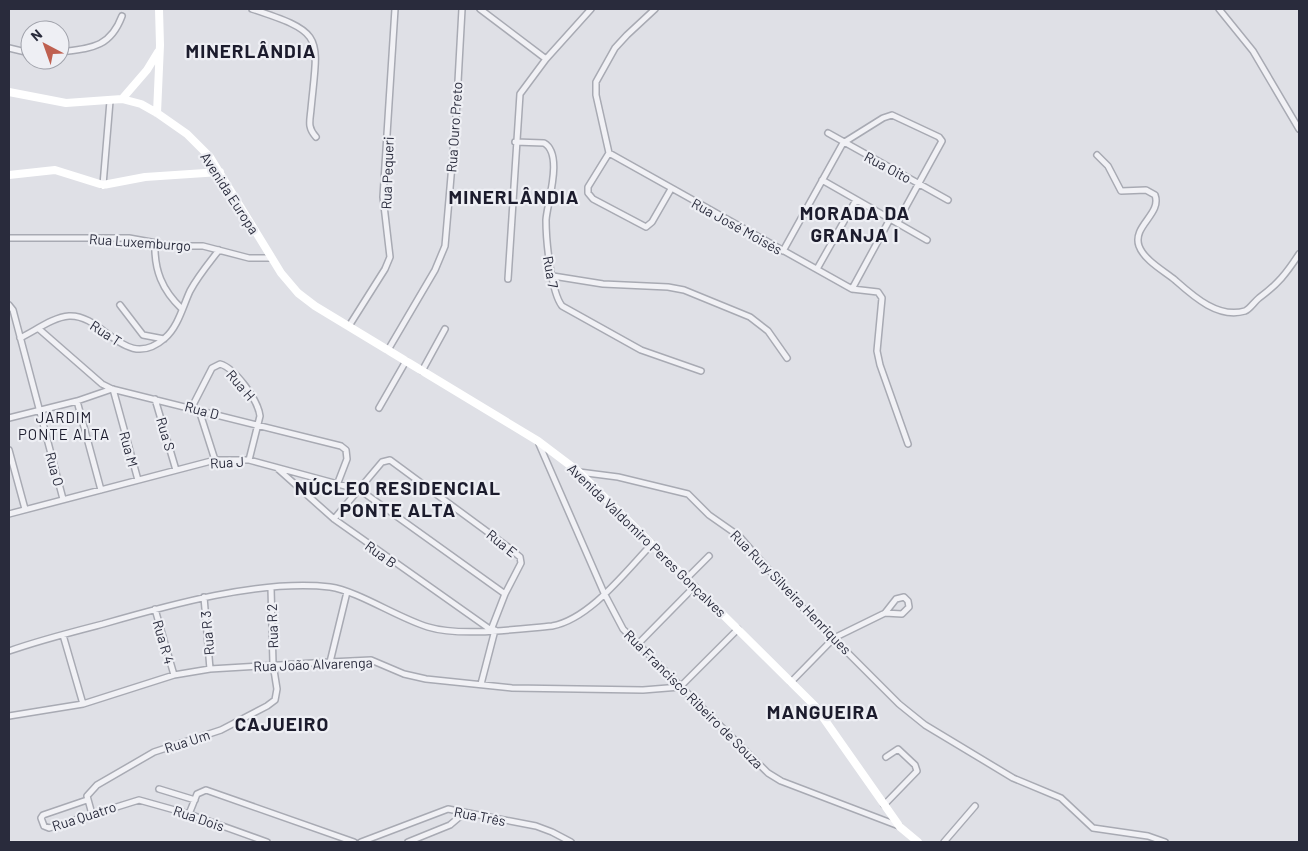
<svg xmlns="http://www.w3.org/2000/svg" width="1308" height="851" font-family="Barlow,sans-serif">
<rect width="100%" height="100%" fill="#dfe0e6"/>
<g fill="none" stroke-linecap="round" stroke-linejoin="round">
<!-- street casing -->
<g stroke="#a8aab3" stroke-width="8">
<path id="street" d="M252,9c74,24 66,27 59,100 -1,12 -4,18 5,28
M480,9l66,50
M655,9l-28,26 -12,13 -19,34v13l13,58 243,136 26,3 4,6 -5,53 3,14 28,79
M1219,9l34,42 46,78
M9,48l21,5
M60,52c31,-4 50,-4 62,-36
M828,133l120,67
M515,142l29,1c20,11 3,60 2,77 0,20 5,72 16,86l79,44 60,21
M609,153l-21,34v6l5,6 53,28 6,-5 19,-33
M1097,155l11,11 13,25 25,-1 9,5c7,19 -23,31 -16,51 5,14 25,25 36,34 18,16 43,39 70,31 5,-2 9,-9 14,-13 19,-14 27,-24 40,-44
M822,180l105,60
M103,185l7,-84
M9,238h120l44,8h30l46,12h22
M155,243c-1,27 7,47 27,66
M783,251l60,-108 40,-25 9,-3 47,22 3,4 -45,82
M817,269l39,-69
M553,276l50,8 65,3 16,3 66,27 18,14 19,27
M508,279l12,-185 26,-35 45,-50
M852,289l38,-70
M9,305l4,5 50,189
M120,305l23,30 21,4
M349,326l36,-57 5,-12 -7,-60 12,-188
M39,329l63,55 10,5 229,57 5,4 1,9 -10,26
M20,338c15,-7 33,-21 49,-22 35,-2 56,57 96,22 13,-11 18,-32 25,-47 8,-15 19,-28 29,-41
M388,350l47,-80 10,-24 11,-128 6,-109
M422,371l23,-42
M113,389l25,91
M155,399l21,71
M77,401l24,89
M192,407l20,-39 8,-4c15,4 38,36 40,52l-11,44
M379,408l27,-47
M199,410l16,50
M9,418l68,-17 35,-12
M539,444l65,149 19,36 145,144 13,8 118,45
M9,450l16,59
M278,469l56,50 157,111 14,-36 16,-31 -1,-6 -12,-10 -118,-87 -8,2 -48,57
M579,472l39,5 70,17 21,21 30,21 58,66 102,102 26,21 88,53 48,20 32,30 55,8 17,6
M9,514l206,-54h34l111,30 145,104
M687,578l22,-22
M204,597l6,72
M155,609l19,66
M63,635l20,69
M638,644l57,-58
M9,651c31,-11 63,-19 94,-27 66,-19 158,-45 227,-37 28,4 68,31 98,40 33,10 89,2 124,-1 38,-7 74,-55 100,-82
M330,662l17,-70
M791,682l43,-44 51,-25 11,-14 8,-2 4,4 1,6 -7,7 -17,-1
M481,684l14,-54
M9,716l74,-12 91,-29 36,-6 120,-7 41,-2 33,14 22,5 86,9 131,2 37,-3 58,-58
M159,789l36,11
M87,800l-44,15 -2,3 3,8 5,2 90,-28 50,14 78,28
M884,805l33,-34 -2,-6 -17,-16 -12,8
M92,814l-5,-18 10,-11 57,-33 67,-22 46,-24 8,-6 2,-11 -4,-25 -2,-76
M189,814l8,-20 9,-4 148,52
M361,842l87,-33 88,17 16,6 19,10
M408,842l42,-17 14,-12
M944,842l31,-36"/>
</g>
<!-- street -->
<use href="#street" stroke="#f1f1f5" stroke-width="5"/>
<!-- secondary -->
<path stroke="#fff" stroke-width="8" d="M9,92l57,11 56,-4 19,5 16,9 30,21 23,23 71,116 17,20 17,13 223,135 41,31 236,234 85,121 18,15
M122,99l25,-29 11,-18
M157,113l3,-68 -1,-36
M9,175l46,-5 48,15 42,-8 75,-5"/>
</g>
<g text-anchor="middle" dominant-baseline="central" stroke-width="4.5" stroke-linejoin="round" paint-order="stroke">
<!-- street labels -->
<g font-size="14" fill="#292b3c" stroke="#eeeff4">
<text transform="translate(454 127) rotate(-86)">Rua Ouro Preto</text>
<text transform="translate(888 167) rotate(28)">Rua Oito</text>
<text transform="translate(387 173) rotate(-88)">Rua Pequeri</text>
<text transform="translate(230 193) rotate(57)">Avenida Europa</text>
<text transform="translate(737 226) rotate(29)">Rua José Moisés</text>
<text transform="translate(140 242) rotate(4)">Rua Luxemburgo</text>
<text transform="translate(551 272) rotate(80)">Rua 7</text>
<text transform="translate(106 333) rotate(33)">Rua T</text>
<text transform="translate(241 385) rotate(49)">Rua H</text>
<text transform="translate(202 410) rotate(15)">Rua D</text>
<text transform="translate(166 434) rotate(74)">Rua S</text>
<text transform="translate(129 449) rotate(75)">Rua M</text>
<text transform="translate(227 462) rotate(-3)">Rua J</text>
<text transform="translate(55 469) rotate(75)">Rua O</text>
<text transform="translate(647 540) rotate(44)">Avenida Valdomiro Peres Gonçalves</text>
<text transform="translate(502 543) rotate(39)">Rua E</text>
<text transform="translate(381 554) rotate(36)">Rua B</text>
<text transform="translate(791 592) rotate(46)">Rua Rury Silveira Henriques</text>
<text transform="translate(272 626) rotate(-92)">Rua R 2</text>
<text transform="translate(207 633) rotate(-95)">Rua R 3</text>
<text transform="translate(164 642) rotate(74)">Rua R 4</text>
<text transform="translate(313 664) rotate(-2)">Rua João Alvarenga</text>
<text transform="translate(694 699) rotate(45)">Rua Francisco Ribeiro de Souza</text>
<text transform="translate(187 741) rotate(-18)">Rua Um</text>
<text transform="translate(84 816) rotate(-18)">Rua Quatro</text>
<text transform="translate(480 816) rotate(11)">Rua Três</text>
<text transform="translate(199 818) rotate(19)">Rua Dois</text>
</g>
<!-- neighbourhood labels -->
<g font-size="15" letter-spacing="1" fill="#1c1c2d" stroke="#eeeff4">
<text x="64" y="417">JARDIM<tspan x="64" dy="17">PONTE ALTA</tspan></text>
</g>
<!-- district labels -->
<g font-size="19" font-weight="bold" letter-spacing="1" fill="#1c1c2d" stroke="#eeeff4">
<text x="251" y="50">MINERLÂNDIA</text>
<text x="514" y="196">MINERLÂNDIA</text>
<text x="855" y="212">MORADA DA<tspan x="855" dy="22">GRANJA I</tspan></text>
<text x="398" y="487">NÚCLEO RESIDENCIAL<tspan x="398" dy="22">PONTE ALTA</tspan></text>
<text x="823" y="711">MANGUEIRA</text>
<text x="282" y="723">CAJUEIRO</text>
</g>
</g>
<!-- border -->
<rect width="1308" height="851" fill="none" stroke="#292b3c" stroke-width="20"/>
<!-- north arrow -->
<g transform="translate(45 45) rotate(319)"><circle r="24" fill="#eeeff4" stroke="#9fa1aa"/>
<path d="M0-4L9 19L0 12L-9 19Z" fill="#bf6050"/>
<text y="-8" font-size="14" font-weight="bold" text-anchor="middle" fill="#292b3c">N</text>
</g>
</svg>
